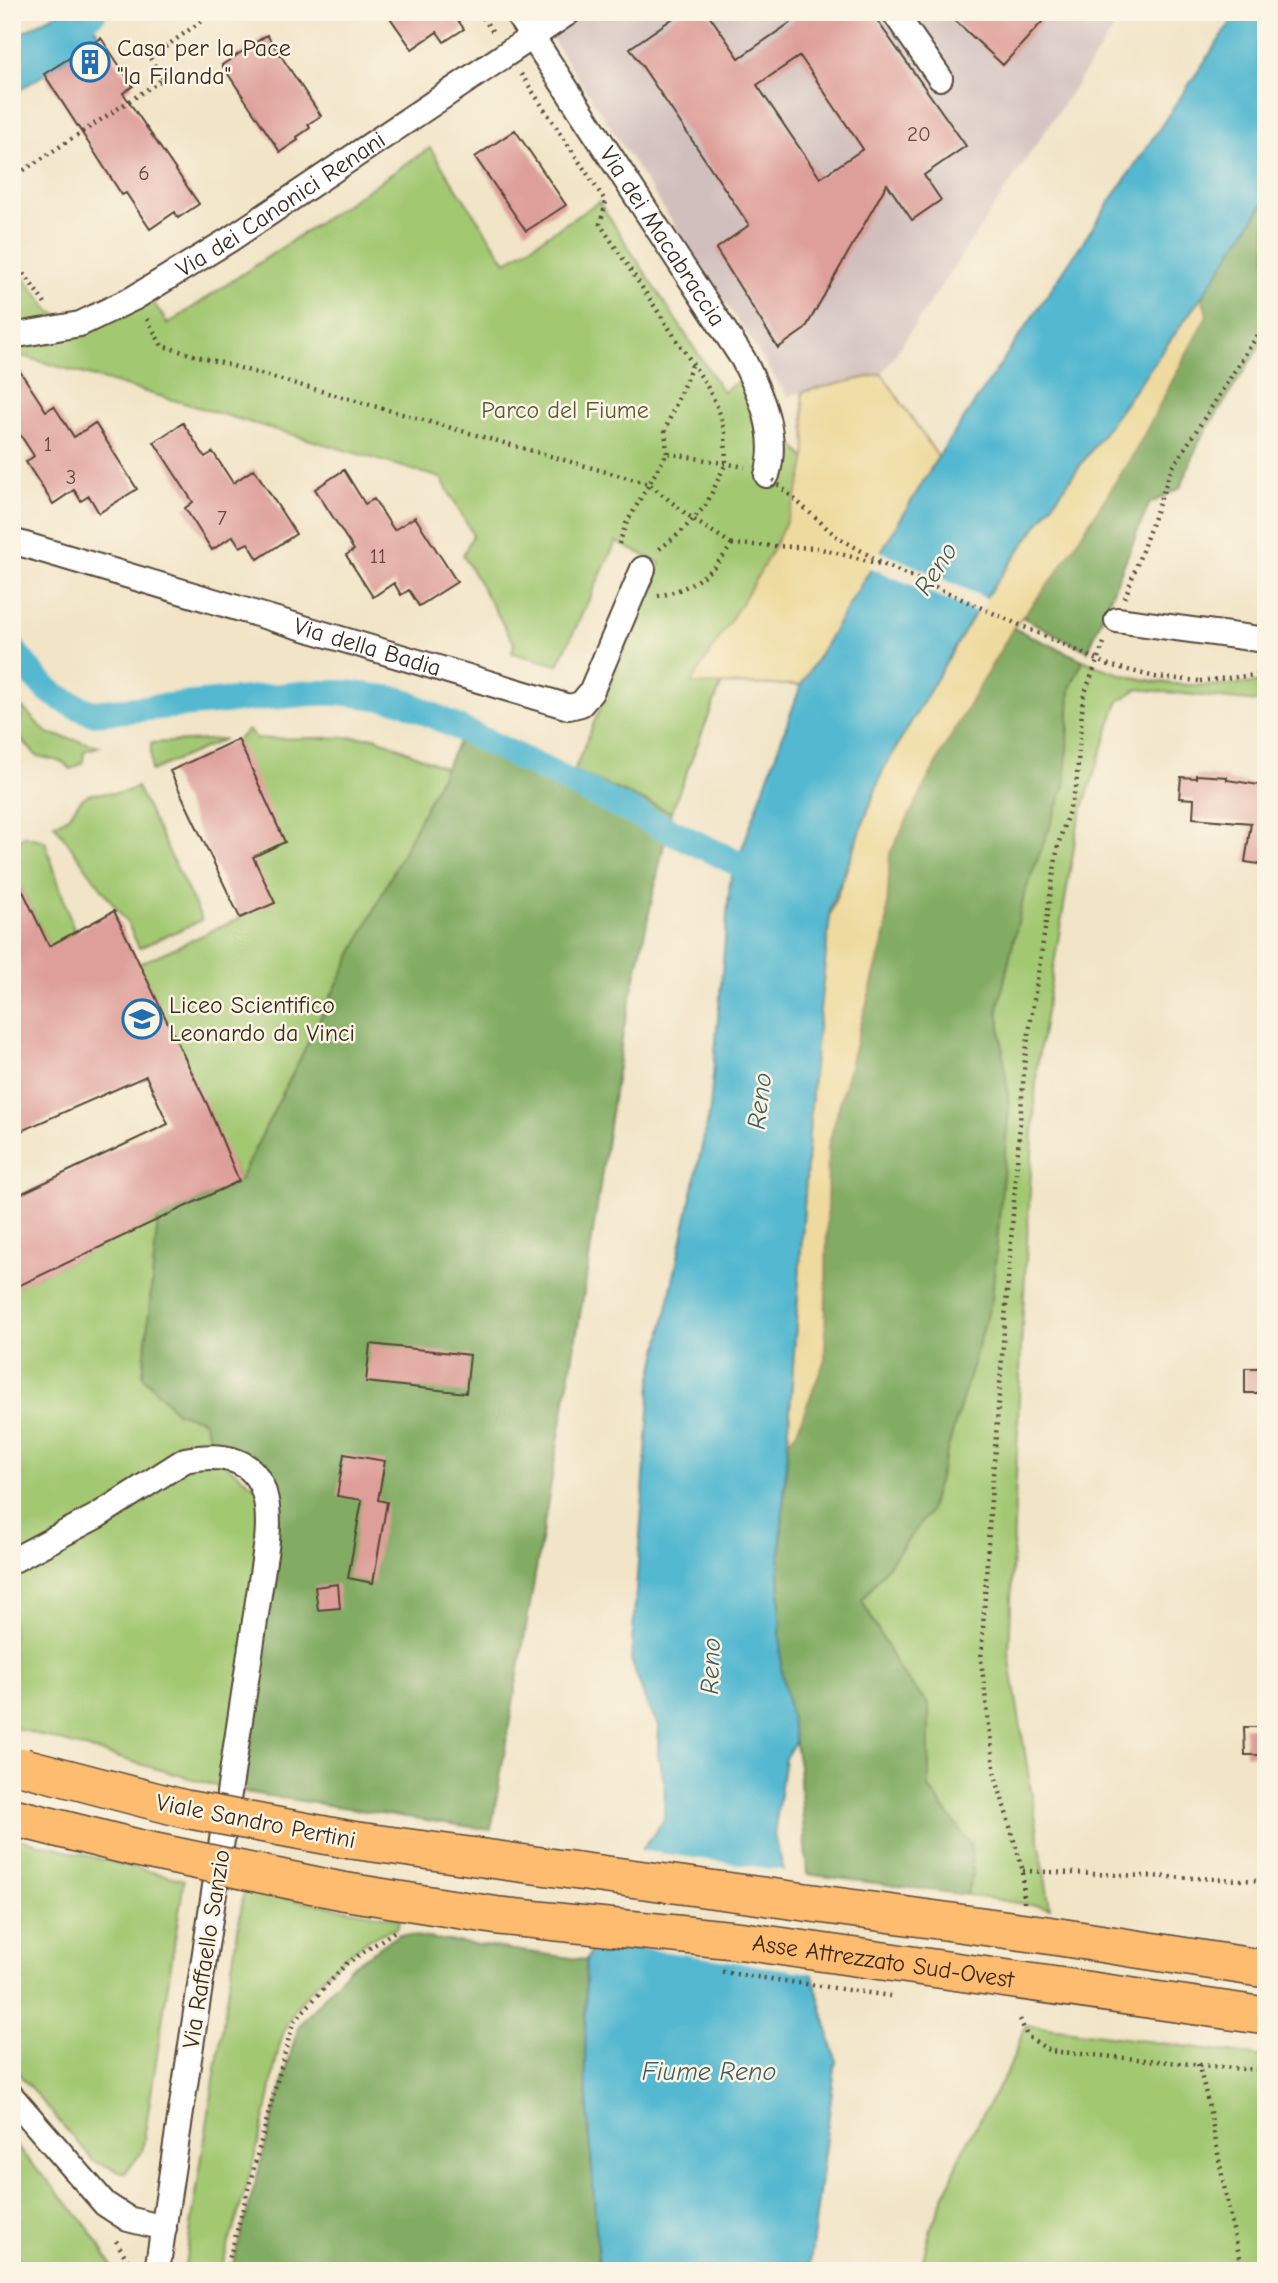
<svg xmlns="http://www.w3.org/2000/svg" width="1278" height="2283" font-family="'Comic Neue',sans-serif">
<rect width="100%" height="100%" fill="#fcf5e5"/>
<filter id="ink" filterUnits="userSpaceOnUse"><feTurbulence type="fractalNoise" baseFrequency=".0143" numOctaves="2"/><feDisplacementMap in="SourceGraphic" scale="14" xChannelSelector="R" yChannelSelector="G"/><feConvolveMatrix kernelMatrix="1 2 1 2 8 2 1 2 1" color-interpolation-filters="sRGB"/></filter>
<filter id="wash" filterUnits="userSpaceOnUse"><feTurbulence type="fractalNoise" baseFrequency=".00686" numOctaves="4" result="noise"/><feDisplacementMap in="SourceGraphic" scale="28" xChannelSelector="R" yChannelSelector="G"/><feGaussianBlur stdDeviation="1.57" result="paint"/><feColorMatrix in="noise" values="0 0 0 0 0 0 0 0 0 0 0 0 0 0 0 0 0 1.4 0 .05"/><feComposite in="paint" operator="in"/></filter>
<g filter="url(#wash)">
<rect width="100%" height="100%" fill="#f1e4c7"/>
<!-- industrial -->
<path fill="#d1bfbe" d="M589,12h536l-243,362 -95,22 -236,-359z"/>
<!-- green -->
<path fill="#a3c872" stroke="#6f7948" stroke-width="2" d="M430,148l76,114 93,-60 124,190 15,-11 84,97 -103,212 -48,122 -97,-41 86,-208 -44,-21 -58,123 -46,-12 2,-10 -51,-88 10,-20 -32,-57 -429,-125v-91l38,49 30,13 54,-26 19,4 15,22z
M1083,660c59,27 119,29 183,22v21l-128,-14 -19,12 -4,9 -37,113 -41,242 -16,282 -12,307 41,254 -84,-13 7,-21 -3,-30 -41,-56v-83l-30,-35 -37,-70 67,-88 80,-406 -11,-98 26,-113 44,-143 2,-64z
M23,708l24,25 53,13 -16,5 -1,12 -12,6 -8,-7 -26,-6 -19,-20z
M248,730l9,9 118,-2 70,31 -206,413 -100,-217 101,-46 13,-61 -15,-118z
M225,739l-74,32v-28z
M137,787l65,133 -63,28 -11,-24 -74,-100c22,-7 19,-22 34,-29 15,-6 27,4 49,-8z
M25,836l20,5 33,102 37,146 -103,-221v-26z
M158,1219l-15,157 33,36 27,8 14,38 50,38 -37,294 -218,-63v-439z
M12,1837l172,43 -42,272 -17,21 -32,-12 -81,-95z
M244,1891l156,28 -3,10c-35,4 -96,63 -110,95 -12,28 -15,63 -22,93 -13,52 -28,103 -45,154h-36z
M1026,2025l225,30 15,5v211h-346l11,-43 35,-85 42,-72z
M12,2142c33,38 83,83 101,129h-101z"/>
<!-- forest -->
<path fill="#82ac64" stroke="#5e6b41" stroke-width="2" d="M1266,200v137l-66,103 -20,48 -31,16 -61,147 -66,-34c75,-93 130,-197 185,-302l-5,-19z
M1013,628l70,32 -13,28 -5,98 -41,109 -26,113 11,98 -17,193 -63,213 -67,88 37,70 30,35v83l41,56 3,30 -7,21 -159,-21 -8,-108 -18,-97 -2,-101 9,-126 8,-9 29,-74 3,-212 58,-216 4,-78 52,-101z
M465,728l206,84 -48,221 -38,253 -94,544 -261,-40 39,-279 -22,-44 -30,-9 -14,-38 -27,-8 -33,-36 15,-157 81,-38z
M399,1934l187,26 -1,107 14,204h-368l67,-244 51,-59z"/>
<!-- sand -->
<path fill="#eeda9e" stroke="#94825e" stroke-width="2" d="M1202,296l5,19 -71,135 -81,126 -42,52 -71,124 -52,101 -4,78 -58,216 -3,212 -29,74 -8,9 25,-366 -7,-95 77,-211 97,-165z
M882,374l56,83 -137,228 -110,-1c38,-65 102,-149 114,-222 3,-22 -2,-48 -3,-70z"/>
<!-- water -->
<path fill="#52b8d0" stroke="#467177" stroke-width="2" d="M60,12h25l16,26 -89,57v-57z
M1238,12h28v138l-8,38 8,12 -64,96 -222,309 -97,165 -52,137 -18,169 -34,492 2,101 14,73 -10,16 -11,77 62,225 -27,211h-210l-14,-204 1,-107 55,-109 23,-31 1,-37 -7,-27 1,-31 -10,-15 -18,-50 20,-277 59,-274 20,-227 71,-197 137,-228z"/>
<!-- pier -->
<path fill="#f1e4c7" d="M878,550l103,46 7,3 -9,14 -111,-46z
M638,1850l149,21 29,103 -224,-33z"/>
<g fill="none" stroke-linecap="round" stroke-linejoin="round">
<!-- canal -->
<path stroke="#52b8d0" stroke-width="26" d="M12,65l82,-53
M12,648c28,37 37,49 81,65l220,-20h33l55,7 367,178"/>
</g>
<g id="blocks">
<!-- building -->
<path fill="#de9f9a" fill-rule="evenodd" d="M386,12h80l-9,7 7,10 -20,13 -7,-10 -25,17z
M682,12h25l32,46 67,-46h65l95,134 -42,29 17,25 -29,20 -25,-36 -82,145 -27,19 -62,-99 33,-24 -119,-177zM800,56l63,93 -43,29 -63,-93z
M946,12h105l-48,53z
M267,35l54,81 -13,8 2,4 -13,9 1,3 -18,12 -58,-87z
M101,38l32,48 -10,7 76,111 -21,14 -3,-6 -25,17 -24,-36 -4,2 -78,-121z
M515,130l51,75 -40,26 -51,-74z
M12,359l34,52 8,-5 20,31 21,-14 42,66 -38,24 -10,-17 -8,5 -7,-11 -21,14 -27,-42 8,-6 -22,-34z
M183,423l22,34 8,-5 20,31 21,-14 42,65 -38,25 -10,-16 -8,4 -7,-11 -21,14 -27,-42 8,-6 -39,-60z
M344,470l21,34 9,-5 20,31 21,-13 42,65 -38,24 -10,-16 -8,5 -7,-12 -21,14 -27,-42 8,-5 -39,-61z
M238,739l47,103 -32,15 22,46 -35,15 -70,-147z
M1196,775l31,2v3l39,6v79l-21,-3 6,-39 -58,-5 1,-19 -15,-1 2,-21 15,1z
M12,868l37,78 65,-35 94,195 31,75 -227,108v-91l156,-74 -22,-48 -134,59z
M370,1344l100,11 -4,38 -100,-11z
M1245,1368h21v25h-21z
M344,1454l41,7 -7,39 9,2 -14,81 -25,-5 14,-78 -25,-4z
M338,1584l2,24 -22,2 -3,-23z
M1244,1727h22v28h-21z"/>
</g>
</g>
<g filter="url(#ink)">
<use href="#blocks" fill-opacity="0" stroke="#564637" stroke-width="2"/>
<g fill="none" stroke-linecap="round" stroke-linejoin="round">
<!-- minor casing -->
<g stroke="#564637" stroke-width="28">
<g id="minor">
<path id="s1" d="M516,12l227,347c18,36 36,76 24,116"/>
<path d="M894,12l46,66"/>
<path id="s2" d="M12,336l68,-12 54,-26 95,-58 340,-228"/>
<path id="s3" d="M12,541l557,166 12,-3 10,-12 52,-123"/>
<path d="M1117,620l149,20"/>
<path d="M12,1561l85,-45 88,-56c66,-13 88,19 82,81l-110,730"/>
<path d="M12,2097l93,107 23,15 36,9"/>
</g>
</g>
<!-- highway casing -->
<g stroke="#564637" stroke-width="40">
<g id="highway">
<path d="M351,1840l689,94 226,35"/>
<path id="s4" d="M342,1891l157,25 245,25 522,75"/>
</g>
</g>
<!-- path -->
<path stroke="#564637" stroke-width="4.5" stroke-dasharray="2 5" stroke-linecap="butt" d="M479,12l16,23
M521,74l85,128 -6,22 106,160 12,24 7,25 1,30 -20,42 -26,28 -23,18
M12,178l151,-99 -13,-21 64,-46
M12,256l35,51
M147,319l15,27 487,138 45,36 38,24
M667,453l-2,-23 28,-67
M619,544l7,-20 41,-71 78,14
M732,544l85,4 71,18
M658,596c32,-6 57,-25 74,-52
M1125,598l46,-128 95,-148
M1200,681l66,-7
M1023,1871l243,10
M1024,1903l-1,-32 -28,-96 -14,-115 9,-147 35,-455 33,-213 18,-57 7,-90 22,-58
M722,1972l168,24
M1020,2019l7,17 23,15 216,20
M1198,2064c20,68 25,139 46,207
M116,2241l15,25
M226,2271l67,-248 53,-59 49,-33"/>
<!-- minor -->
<use href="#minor" stroke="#fff" stroke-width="24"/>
<!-- highway -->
<use href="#highway" stroke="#fdbc6f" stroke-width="37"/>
<!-- highway-bridge casing -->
<g stroke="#564637" stroke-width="40" stroke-linecap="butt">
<path id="highway-bridge" d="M24,1767l161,42 166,31
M13,1817l124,31 205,43"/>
</g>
<!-- path-bridge -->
<path stroke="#564637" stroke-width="4.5" stroke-dasharray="2 5" stroke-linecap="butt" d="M773,480l64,57 51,29 221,99 46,12 45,4"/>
<!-- highway-bridge -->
<use href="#highway-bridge" stroke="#fdbc6f" stroke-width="37"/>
</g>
</g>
<!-- icons -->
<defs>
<g id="building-ring" transform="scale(2.0125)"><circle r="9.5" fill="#fcf5e5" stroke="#1f6fb2" stroke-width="1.5"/><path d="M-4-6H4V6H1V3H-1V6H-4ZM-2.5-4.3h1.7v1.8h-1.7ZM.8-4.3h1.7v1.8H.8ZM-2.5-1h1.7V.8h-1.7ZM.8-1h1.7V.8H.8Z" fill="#1f6fb2"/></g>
<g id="school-ring" transform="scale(2.0125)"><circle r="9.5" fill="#fcf5e5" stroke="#1f6fb2" stroke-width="1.5"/><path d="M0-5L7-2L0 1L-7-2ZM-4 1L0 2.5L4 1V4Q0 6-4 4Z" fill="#1f6fb2"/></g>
</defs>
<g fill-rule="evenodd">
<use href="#building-ring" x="90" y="62"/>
<use href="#school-ring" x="142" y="1019"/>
</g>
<g text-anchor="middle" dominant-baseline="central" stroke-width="5" stroke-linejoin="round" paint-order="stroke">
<!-- number labels -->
<g font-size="21" fill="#64473d">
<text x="919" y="134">20</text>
<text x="144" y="173">6</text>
<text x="48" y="444">1</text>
<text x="71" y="477">3</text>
<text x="222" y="518">7</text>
<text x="378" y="556">11</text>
</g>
<!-- poi labels -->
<g font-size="24" fill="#3b2a1e" stroke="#fcf5e5" text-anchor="start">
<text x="117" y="48">Casa per la Pace<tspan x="117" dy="28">"la Filanda"</tspan></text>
<text x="169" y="1005">Liceo Scientifico<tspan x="169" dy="28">Leonardo da Vinci</tspan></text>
</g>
<!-- street labels -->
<g font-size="24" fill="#3b2a1e" stroke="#fcf5e5">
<text stroke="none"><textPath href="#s2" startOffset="303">Via dei Canonici Renani</textPath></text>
<text stroke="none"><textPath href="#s1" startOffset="268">Via dei Macabraccia</textPath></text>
<text stroke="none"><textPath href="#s3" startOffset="371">Via della Badia</textPath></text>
<text transform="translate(256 1821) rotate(11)">Viale Sandro Pertini</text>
<text transform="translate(206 1949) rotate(-81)">Via Raffaello Sanzio</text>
<text stroke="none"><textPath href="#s4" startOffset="546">Asse Attrezzato Sud-Ovest</textPath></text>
</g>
<!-- park labels -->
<g font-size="24" fill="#5a5937" stroke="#fcf5e5">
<text x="565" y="410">Parco del Fiume</text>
</g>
<!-- water labels -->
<g font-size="26" font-style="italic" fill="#435c5c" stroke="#fcf5e5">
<text transform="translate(936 569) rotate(-57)">Reno</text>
<text transform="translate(760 1101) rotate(-83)">Reno</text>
<text transform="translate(711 1666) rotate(-88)">Reno</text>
<text x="709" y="2072">Fiume Reno</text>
</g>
</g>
<!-- margin -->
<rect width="1278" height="2283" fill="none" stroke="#fcf5e5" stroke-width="42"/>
</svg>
